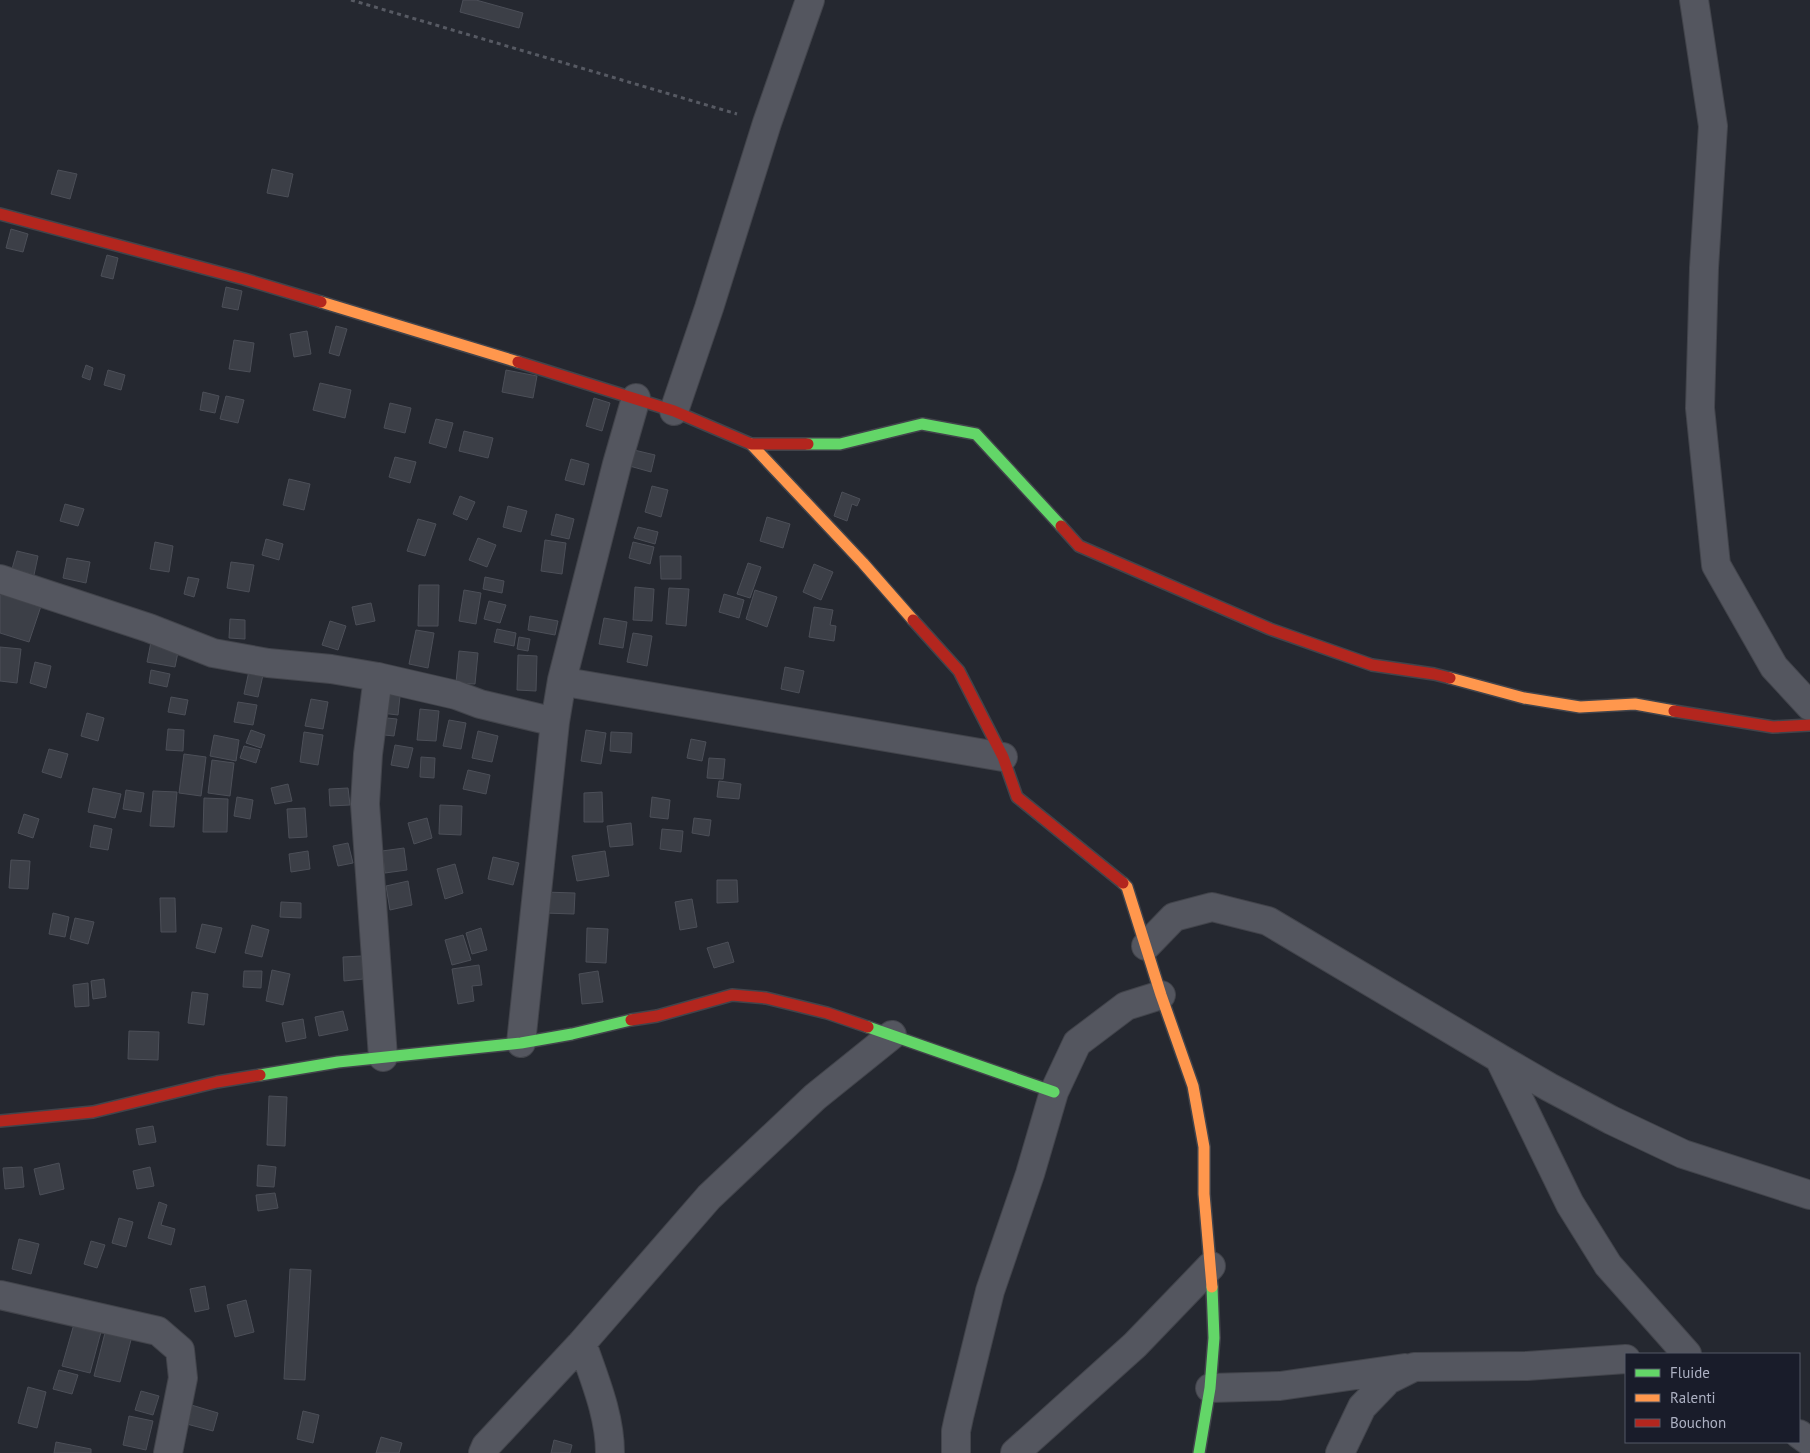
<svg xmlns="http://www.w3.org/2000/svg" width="1810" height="1453" font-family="'PT Sans',sans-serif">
<rect width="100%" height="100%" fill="#252830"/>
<!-- building -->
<path fill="#3c3f47" stroke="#4c4f58" d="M463,0h13l47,13 -4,15 -59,-16z
M272,169l21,5 -5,23 -21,-4z
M58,170l19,4 -7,25 -19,-5z
M11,229l17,5 -5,18 -17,-4z
M107,255l11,3 -5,21 -12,-3z
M226,287l16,4 -4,19 -16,-3z
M336,326l11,3 -8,27 -10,-3z
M307,331l4,23 -17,3 -4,-23z
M234,340l20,3 -4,29 -21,-3z
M86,365l7,3 -3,12 -8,-3z
M108,370l17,5 -4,15 -17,-5z
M506,370l31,6 -4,22 -31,-6z
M320,383l31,7 -6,28 -32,-8z
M203,392l16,4 -4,17 -15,-3z
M226,396l18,4 -6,23 -18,-4z
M594,398l16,5 -8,28 -16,-5z
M390,403l21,5 -6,25 -21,-5z
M436,419l17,4 -7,25 -17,-5z
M464,431l29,7 -5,20 -29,-7z
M630,449l25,6 -4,17 -25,-7z
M395,457l21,5 -6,21 -21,-6z
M571,459l18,5 -5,21 -19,-5z
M289,479l21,5 -6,26 -21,-5z
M652,486l16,4 -7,27 -16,-5z
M842,492l18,7 -3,7 -5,-2 -5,17 -13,-5z
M460,496l15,6 -8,18 -14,-6z
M65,504l19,5 -6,17 -18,-5z
M508,506l19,5 -6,21 -18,-5z
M556,514l18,5 -5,20 -18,-4z
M767,517l23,7 -7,24 -23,-7z
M418,519l18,5 -11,32 -18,-5z
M638,527l20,5 -3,12 -21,-6z
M478,538l18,7 -9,22 -18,-7z
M266,539l17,5 -4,16 -17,-5z
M545,540l21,3 -4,31 -21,-3z
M155,542l18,4 -4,26 -19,-3z
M633,542l21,5 -4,17 -21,-6z
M17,551l21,5 -4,19 -22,-6z
M660,556h21v23h-20z
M67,558l23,4 -4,21 -23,-5z
M231,562l23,3 -5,27 -22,-4z
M748,563l13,4 -11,31 -13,-4z
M814,564l19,8 -12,28 -18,-8z
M188,577l11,2 -5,18 -10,-3z
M485,577l19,4 -2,12 -19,-4z
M419,585h20l-1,41h-20z
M635,587l19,2 -2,32 -19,-1z
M669,588l20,1 -3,37 -20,-2z
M464,590l17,3 -5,31 -17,-3z
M755,590l22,7 -10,30 -21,-8z
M0,593l41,13 -12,36 -29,-9z
M724,594l20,6 -5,18 -20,-6z
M489,601l17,4 -6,18 -16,-4z
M371,603l4,18 -19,4 -4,-18z
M814,607l19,3 -3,15 6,1 -2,15 -25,-4z
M530,616l28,5 -3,14 -27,-5z
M604,618l23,4 -4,26 -24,-4z
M230,619l15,1v19l-16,-1z
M330,621l16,5 -8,24 -16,-5z
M497,629l19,4 -2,13 -20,-4z
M416,630l18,3 -6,35 -19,-4z
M633,633l19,3 -5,30 -20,-4z
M519,637l11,2 -2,12 -11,-2z
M151,642l28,5 -4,20 -28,-5z
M0,647l21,2 -4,34 -17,-2z
M459,651l19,2 -3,31 -19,-1z
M518,655l19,1 -1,35 -19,-1z
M35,662l16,4 -5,22 -16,-5z
M785,667l19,4 -5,22 -18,-4z
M151,670l19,4 -3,13 -18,-4z
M249,671l14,4 -5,22 -14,-3z
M385,685l16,2 -3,28 -17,-2z
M171,697l17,3 -3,15 -17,-3z
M311,699l17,3 -5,27 -18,-3z
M238,702l19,3 -4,20 -19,-3z
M420,709l19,2 -3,30 -19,-1z
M87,713l17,5 -6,23 -17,-5z
M377,717l20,2 -3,17 -19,-2z
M449,720l17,3 -5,26 -18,-3z
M168,729l16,1 -1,21 -17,-1z
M251,730l14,5 -4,13 -15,-5z
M586,730l20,3 -5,31 -20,-3z
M478,731l20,5 -6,26 -20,-4z
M304,732l19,3 -5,30 -18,-3z
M611,732l21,1 -1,20 -21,-2z
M214,735l25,5 -3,21 -26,-5z
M691,739l15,3 -4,19 -15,-3z
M395,745l18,3 -5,20 -17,-3z
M244,746l16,4 -4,13 -16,-5z
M49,749l19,5 -7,24 -19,-6z
M184,754l22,3 -5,39 -22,-3z
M421,757l14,1 -1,20 -14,-1z
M709,758l16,1 -2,20 -16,-1z
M212,760l22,3 -4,33 -22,-3z
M468,770l22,5 -4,19 -23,-5z
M719,781l22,3 -2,15 -22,-2z
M288,784l4,17 -17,3 -4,-16z
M93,788l28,6 -6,24 -27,-6z
M348,788l2,17 -20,1 -1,-17z
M126,790l18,3 -3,19 -18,-3z
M153,791l24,1 -3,35 -24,-1z
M602,792l1,30h-19v-29z
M237,797l16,3 -3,19 -16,-3z
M652,797l18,3 -2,19 -18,-2z
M204,798l24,1 -1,33h-24z
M440,805l22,1 -1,29 -22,-1z
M305,808l2,29 -18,1 -2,-29z
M24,814l15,5 -6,19 -15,-5z
M427,818l5,20 -18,6 -6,-21z
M694,818l17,2 -2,16 -17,-3z
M631,823l2,22 -23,2 -3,-21z
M94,825l18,4 -4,21 -18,-3z
M662,829l21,2 -2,21 -21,-3z
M348,843l5,20 -15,3 -5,-20z
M404,848l3,22 -22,3 -3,-22z
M308,851l2,18 -19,3 -2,-18z
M605,851l4,25 -32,5 -5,-25z
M493,857l26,6 -6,22 -25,-6z
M11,860l19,1 -2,28 -19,-1z
M455,864l8,29 -18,6 -8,-30z
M717,880h20l1,22 -21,1z
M408,881l4,24 -22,5 -4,-24z
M544,892l31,1 -1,21 -30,-1z
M160,898h15l1,34h-15z
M692,899l5,28 -17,3 -5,-28z
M281,902l20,1v15l-21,-1z
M53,913l16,4 -4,20 -16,-3z
M75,918l19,4 -6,22 -18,-5z
M202,924l20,4 -7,25 -19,-5z
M252,925l17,5 -7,27 -17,-4z
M481,928l6,22 -15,4 -6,-21z
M587,928l21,1 -2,34 -20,-1z
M463,935l8,25 -19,5 -7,-25z
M728,942l6,20 -20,6 -7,-20z
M362,956l1,23 -19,2 -1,-24z
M479,965l3,20 -10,1 2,15 -16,3 -6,-35z
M272,970l18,4 -7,31 -17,-4z
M244,971h18l-1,17 -18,-1z
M598,971l5,31 -21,2 -3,-30z
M104,979l2,18 -13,2 -2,-18z
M88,983l1,23 -14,1 -2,-22z
M192,992l16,2 -4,31 -16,-2z
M343,1011l5,19 -29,6 -4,-19z
M303,1019l3,19 -20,4 -4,-19z
M129,1031l30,1 -1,28 -30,-1z
M269,1096l18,1 -2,49 -18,-1z
M153,1126l3,16 -17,3 -3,-16z
M59,1163l5,26 -24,6 -6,-26z
M258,1165l18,2 -2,20 -17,-1z
M22,1167l2,20 -19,2 -2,-21z
M150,1167l4,19 -17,3 -4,-18z
M275,1193l3,15 -20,3 -2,-16z
M159,1202l8,3 -6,20 14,4 -4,16 -23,-7z
M119,1218l14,4 -7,25 -14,-4z
M19,1239l20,5 -8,30 -19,-5z
M91,1241l14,4 -8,23 -13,-4z
M290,1269l21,1 -6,110 -21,-1z
M205,1286l4,23 -14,3 -5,-23z
M246,1300l8,32 -19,5 -8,-32z
M74,1324l27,8 -11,41 -28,-7z
M106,1329l26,7 -12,46 -26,-6z
M59,1370l19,5 -6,19 -19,-5z
M28,1387l18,5 -9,36 -19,-5z
M141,1391l18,5 -6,19 -18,-5z
M188,1404l30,9 -5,18 -30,-8z
M303,1411l16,4 -6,28 -16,-4z
M129,1416l24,5 -7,29 -23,-5z
M381,1437l21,6 -3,10h-23z
M554,1440l18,5 -2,8h-19z
M56,1442l35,7v4h-37z"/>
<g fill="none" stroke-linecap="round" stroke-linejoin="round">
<!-- street casing -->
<g stroke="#42444b" stroke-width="30">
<path id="street" d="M1694,0l19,126 -9,142 -4,140 16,157 58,102 36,39
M674,411l35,-103 58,-185 43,-123
M0,579l149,49 64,25 55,10 63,6 47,8 78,18 24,9 75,18
M378,677l-10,77 -3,50 18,253
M562,680l15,4 426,73
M1146,946l28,-29 38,-10 56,14 231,137 71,146 38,61 79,89
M521,1043l34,-321 7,-42 55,-216 19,-66
M1499,1058l50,29 62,33 72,34 127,41
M0,1295l158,36 22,19 3,28 -15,75
M582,1343c12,35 28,72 28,110
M1210,1388l70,-2 125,-18
M1799,1434l11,8
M483,1453l3,-7 96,-103 127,-146 106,-100 77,-62
M956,1453v-22l3,-14 31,-126 40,-117 24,-82 23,-49 49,-37 35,-11
M1015,1453l120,-108 76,-79
M1340,1453l22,-46 26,-27 26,-13 113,-1 99,-7"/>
</g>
<!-- fast casing -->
<g stroke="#42444b" stroke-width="14">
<path id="fast" d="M808,444h32l82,-20 54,10 85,92
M868,1027l186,65
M260,1075l78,-13 183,-19 51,-9 59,-14
M1199,1453l11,-65 4,-50 -2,-51"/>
</g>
<!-- slow casing -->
<g stroke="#42444b" stroke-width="14">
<path id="slow" d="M321,302l197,60
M751,444l112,119 50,57
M1450,678l74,20 56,9 55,-3 39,7
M1123,883l4,4 34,108 32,91 11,61v47l8,93"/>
</g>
<!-- jam casing -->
<g stroke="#42444b" stroke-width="14">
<path id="jam" d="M0,214l244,65 77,23
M518,362l156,49 77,33h57
M1061,526l18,20 191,83 102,36 62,9 16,4
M913,620l46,51 44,86 14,40 106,86
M1674,711l99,16 37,-2
M631,1020l26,-4 75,-21 34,3 61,15 41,14
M0,1121l93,-9 124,-30 43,-7"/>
</g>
<!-- path -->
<path stroke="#575a63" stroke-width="3" stroke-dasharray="4 4" stroke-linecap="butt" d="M351,0l386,114"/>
<!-- street -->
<use href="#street" stroke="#54565f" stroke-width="28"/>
<!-- fast -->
<use href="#fast" stroke="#63d668" stroke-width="11"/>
<!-- slow -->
<use href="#slow" stroke="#ff974d" stroke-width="11"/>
<!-- jam -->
<use href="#jam" stroke="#b3261e" stroke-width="11"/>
</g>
<!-- legend -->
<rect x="1625" y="1353" width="175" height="90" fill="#191c2a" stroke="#545867"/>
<rect x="1635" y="1369" width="25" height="8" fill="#63d668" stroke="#545867"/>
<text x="1670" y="1378" font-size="15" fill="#adb1c3">Fluide</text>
<rect x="1635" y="1394" width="25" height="8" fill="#ff974d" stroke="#545867"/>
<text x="1670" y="1403" font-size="15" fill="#adb1c3">Ralenti</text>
<rect x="1635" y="1419" width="25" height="8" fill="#b3261e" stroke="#545867"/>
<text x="1670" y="1428" font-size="15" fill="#adb1c3">Bouchon</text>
</svg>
